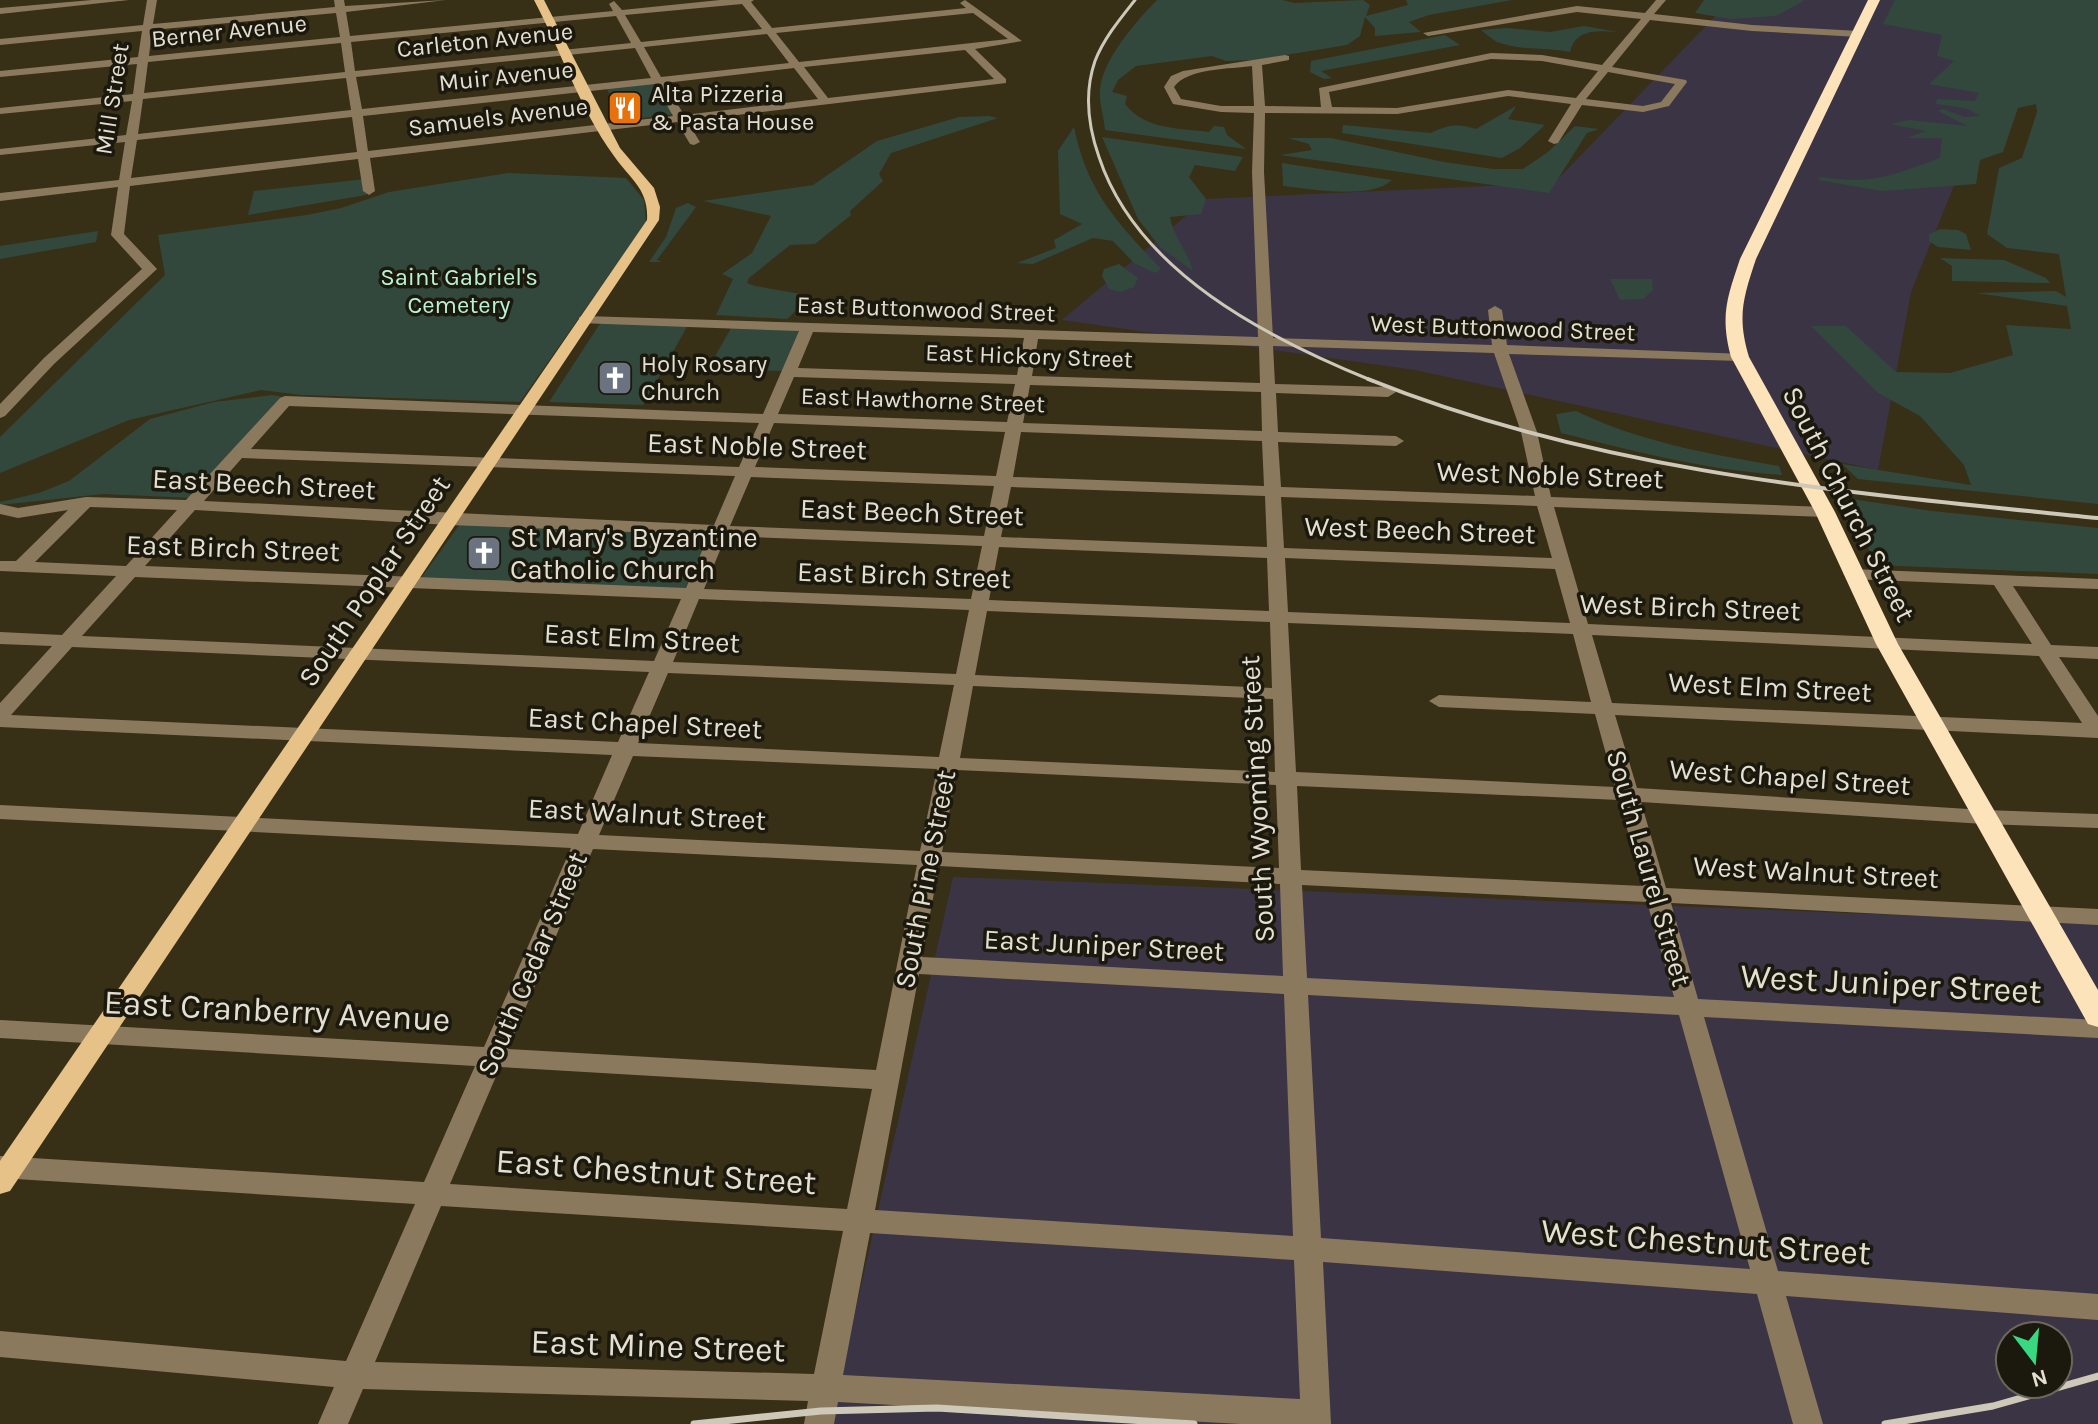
<svg xmlns="http://www.w3.org/2000/svg" width="2098" height="1424" font-family="Karla,sans-serif">
<rect width="100%" height="100%" fill="#382f17"/>
<!-- commercial -->
<path fill="#3b3445" fill-rule="evenodd" d="M1731,0h298l-118,292 -33,178 -463,-100 -353,-50 144,-121 348,-16z
M953,877l1145,46v501h-1268zM2010,1336h48v48h-48z"/>
<!-- green -->
<path fill="#32483c" d="M1157,0h125l12,3 69,-3 7,5 -4,11 42,-11 -2,-5h106l-83,15 -20,7 12,10 -46,4v-8l-10,-11 -5,19 -13,9 -92,15 -29,1 -14,-5 -76,10 -18,14 -6,12 15,4 -2,8c20,26 54,24 84,28l5,-6 10,1 3,8 19,14 -141,-19c-1,-13 -6,-27 -5,-39 1,-30 37,-71 57,-91z
M1704,0h101l-29,16 -46,3 -35,-6z
M1895,0h203v504l-240,-25 -16,-15 129,21 -7,-20 -44,-49 -42,-23 -67,-67h35l50,46 54,1 63,-18 -7,-30 65,4 -4,-23 -91,-13 80,-2 10,6 -7,-43 -52,-6 -20,-14 12,-66 23,-10 15,-46 -1,-8 -18,4 -15,44 -23,8 -4,24 -94,7 -64,-11 3,-3c52,8 72,-2 119,-19l2,-20h-35l19,-7 -35,-7 18,-4 59,6 -30,-15 5,-2 22,8 15,-1 -14,-8 -30,-4 1,-5 38,2 4,-8 -50,-9 25,-23 -17,-5 5,-21 -59,-11z
M1584,26l34,6c-20,-1 -42,-4 -48,20 -23,-5 -49,-1 -73,-10 -5,-3 -11,-8 -16,-12l26,-2 43,4z
M1445,35l15,10 -139,26 11,7 -8,1 -14,-7 1,-11z
M662,80l21,33 -58,7 -20,-34z
M1516,106l-8,13 37,6 -25,23 -18,10 -160,-25 1,-8 88,8c16,-8 27,-10 45,-4z
M989,116l9,2 -107,35 -12,21 4,7 -33,30 1,4 -36,29 -25,1 -41,33 -2,5 8,3 57,10 -25,23 -71,-4 17,-36 -11,-5 30,-21 19,-37 -68,-15 110,-16 64,-44 82,-24z
M1575,126l24,3 -12,4 -38,60 -269,-38 32,-5 -3,-6 -21,-6h43l113,24 49,7h30l25,-17z
M1074,127c13,65 43,95 87,142l-6,4 -21,-10 -21,-22 -20,-3 -60,26 -16,-1 39,-15 -2,-8 28,-16 -22,-10 -2,-63z
M1102,137l141,20 -8,14 -40,-6 -6,12 17,22 -5,15 -31,3c3,19 18,35 23,54l-33,-24 -22,-28z
M1282,163l110,17c-22,20 -81,9 -109,6z
M508,173l118,5 18,22 2,22 -126,180 -218,-7 -41,-5 -132,30 -129,53v-36l165,-162 -7,-40 149,-20 34,-7 48,-16z
M366,179v16l-118,20 6,-24z
M688,203l8,4 -39,53 5,2h-13l17,-25 10,-29z
M1940,229l18,1 8,4 5,16 -33,-3 -9,-6v-7z
M98,231l-2,11 -96,17v-13z
M1940,258l64,2 42,18 4,5 -98,-2v-15z
M1119,264l19,14 -4,9 -14,5 -11,-3 -7,-13 2,-7z
M1610,279h42l1,11 -10,9 -23,1z
M601,322l87,3 -45,80 -94,-3z
M731,328l72,1 -18,42 -77,-2z
M272,395l11,2 -90,101 -90,-4 -103,11v-3l39,-9 30,-12 81,-62 64,-17z
M1576,411c63,31 134,43 203,55l3,9c-76,-5 -149,-24 -221,-42l-5,-19z
M1838,497l94,14 166,17v46l-223,-9 -21,-52z
M460,524l251,10 -26,55 -264,-11z"/>
<g fill="none" stroke-linecap="round" stroke-linejoin="round">
<!-- minor -->
<path fill="#8b795e" fill-rule="evenodd" d="M92,0h37l-129,14v-6z
M147,0h10l-4,24 182,-17 -1,-7h10l1,6 101,-6 -100,12 4,24 263,-25 -4,-7 5,-3 8,9 98,-10h34l-3,2 21,26 194,-20 -6,-5 5,-3 57,41 -47,8 31,30v4l-319,38 13,21 -6,3 -4,-1 -13,-22 -307,36 5,33 -6,4 -6,-4 -5,-32 -228,27 -6,48 33,35 -103,95 -49,52 -5,2v-14l44,-46 98,-89 -31,-34 7,-48 -118,14v-8l119,-13 6,-38 -125,13v-6l126,-14 6,-34 -132,13v-6l133,-14 4,-30 -137,13v-6l138,-14 4,-26 -142,14v-6l143,-14zM742,4l20,25 -121,13 -16,-27zM336,13l4,24 -191,19 3,-26zM973,13l35,26 -209,23 -23,-29zM616,16l15,27 -276,28 -4,-29zM767,34l22,29 -128,14 -17,-30zM341,43l4,29 -201,21 4,-31zM635,48l16,30 -289,31 -6,-32zM965,50l29,29 -166,19 -24,-31zM794,68l24,31 -134,16 -19,-32zM346,78l5,32 -213,24 5,-35zM655,84l18,32 -305,35 -5,-35zM352,117l5,35 -226,26 6,-38z
M1656,0h10l-12,14 98,11 107,6 5,3 -5,3 -107,-6 -102,-11 -38,47 74,13 1,2 -18,24 -26,6 -61,-7 -24,38 -4,1 -6,-3 23,-37 -63,-8 -111,18 -132,-1 -1,59 9,166 219,7 -4,-35 7,-4 7,4 5,35 238,9 2,3 -7,4 -231,-7 28,78 14,65 274,10 9,5 -9,5 -271,-10 34,117 444,20 -38,-59 -142,-6 -9,-5 9,-5 246,10v10l-85,-3 38,59 47,2v12l-39,-2 39,59v22l-483,-23 22,73 347,22 114,4v14l-114,-4 -343,-22 25,86 432,21v16l-427,-22 27,96 400,21v18l-394,-21 74,254 320,23v26l-312,-24 37,128h-30l-36,-130 -434,-32 8,162h-90l-403,-22 -4,22h-30l4,-23 -445,-12 -15,35h-30l16,-37 -334,-30v-26l346,30 69,-157 -415,-26v-22l424,26 51,-116 -475,-28v-18l484,27 87,-199 -571,-29v-14l578,29 34,-79 -612,-28v-24l52,-57 -52,-2v-12l62,3 54,-59 -116,-5v-10h16l52,-51 -50,8 -18,-4v-10l18,4 68,-11 100,3 94,-102 5,-2 478,18 36,-83 -220,-8v-6l5,-1 674,21 -6,-165 2,-59 -33,-1 -48,-8 -9,-17 7,-11 12,-5 102,-16 4,1v4l-27,5 3,41 56,1 -2,-19 172,-35 51,2 60,10 39,-46 -64,-7 -149,24 -5,-3 154,-27 68,7zM1491,59l51,2 56,10 -22,27 -68,-8 -111,18 -65,-1 -3,-15zM1252,66l2,40h-33l-40,-7 -7,-12c13,-19 57,-18 78,-21zM1608,72l67,12 -14,18 -18,4 -57,-7zM813,332l211,6 -7,37 -219,-7zM1038,339l221,7 1,37 -228,-7zM1273,346l221,7 27,79 14,64 -254,-9 -3,-45 118,4 8,-5 -8,-5 -118,-4 -2,-39 112,4 8,-5 -8,-5 -113,-3zM794,377l221,7 -8,38 -229,-8zM1030,385l231,7 1,39 -239,-8zM289,406l470,17 -20,44 -488,-18zM774,423l231,9 -9,44 -241,-9zM1021,432l241,9 2,45 -251,-9zM242,458l493,18 -21,49 -510,-24zM751,477l243,9 -10,50 -254,-10zM1011,487l254,9 2,51 -266,-10zM1281,497l256,9 15,52 -268,-10zM90,507l87,3 -51,56 -91,-4zM195,510l254,15 260,10 -23,53 -541,-22zM726,536l256,10 -11,53 -267,-10zM999,547l268,11 2,53 -280,-11zM1285,558l270,11 15,54 -282,-11zM135,577l546,22 -27,62 -572,-25zM699,599l270,11 -13,64 -283,-12zM987,611l283,11 2,66 -297,-13zM1288,623l285,11 18,68 -152,-7 -10,6 10,6 156,7 20,73 -319,-15zM1592,635l447,21 43,67 -470,-20zM72,647l577,25 -31,70 -607,-27zM668,673l286,12 -15,72 -301,-14zM973,686l300,13 2,73 -315,-14zM633,756l304,13 -17,82 -321,-16zM957,770l319,15 3,83 -337,-16zM1297,786l322,14 24,86 -342,-16zM593,849l324,16 -41,205 -368,-21zM939,866l341,18 3,92 -361,-19zM1302,885l345,17 27,95 -367,-19zM919,974l365,20 9,242 -418,-26zM1308,995l371,20 71,254 -429,-31zM500,1067l372,22 -25,120 -397,-25zM441,1206l402,25 -29,143 -439,-12zM870,1233l424,27 6,139 -457,-24z"/>
<!-- major -->
<path fill="#e7c288" fill-rule="evenodd" d="M534,0h10l76,148 34,40 6,19 -1,13 -649,971 -10,3v-33l647,-941c2,-31 -17,-41 -33,-64 -34,-47 -53,-105 -80,-156z"/>
<!-- highway -->
<path fill="#fde3b9" fill-rule="evenodd" d="M1868,0h12l-124,259c-13,39 -19,58 -7,98l86,155 63,132 200,346v37l-10,-3 -212,-380 -61,-132 -84,-155c-11,-41 -4,-59 9,-98z"/>
<!-- rail-far2 -->
<path stroke="#cdc8b8" stroke-width="3" d="M1135,0c-15,19 -31,38 -40,61 -11,32 -7,65 4,96 38,115 168,181 274,224"/>
<!-- rail-far1 -->
<path stroke="#cdc8b8" stroke-width="4" d="M1368,379c233,94 483,114 730,139"/>
<!-- rail -->
<path stroke="#cdc8b8" stroke-width="7" d="M694,1424l127,-13 116,-3 257,16
M1885,1424l108,-18 105,-30"/>
</g>
<!-- icons -->
<defs>
<g id="restaurant-square" transform="scale(1.8)"><rect x="-9" y="-9" width="18" height="18" rx="4" fill="#e8710a" stroke="#1b180d"/><path d="M-5-6h1v4h1v-4h1v4h1v-4h1v5L-1.5 .5V6h-2V.5L-5-1ZM5-6V6H3V1.5H1.5Q1.5-4 5-6Z" fill="#fff"/></g>
<g id="church-square" transform="scale(1.8)"><rect x="-9" y="-9" width="18" height="18" rx="4" fill="#6b7280" stroke="#1b180d"/><path d="M-1.2-6h2.4v3.5h3.3v2.4h-3.3V6h-2.4V-.1h-3.3v-2.4h3.3Z" fill="#fff"/></g>
</defs>
<g fill-rule="evenodd">
<use href="#restaurant-square" x="625" y="108"/>
<use href="#church-square" x="615" y="378"/>
<use href="#church-square" x="484" y="553"/>
</g>
<g text-anchor="middle" dominant-baseline="central" stroke-width="7" stroke-linejoin="round" paint-order="stroke">
<!-- far-street labels -->
<g font-size="24" fill="#e4dfd1" stroke="#1b180d">
<text transform="translate(229 31) rotate(-6)">Berner Avenue</text>
<text transform="translate(485 40) rotate(-6)">Carleton Avenue</text>
<text transform="translate(506 76) rotate(-6)">Muir Avenue</text>
<text transform="translate(112 99) rotate(-81)">Mill Street</text>
<text transform="translate(498 117) rotate(-7)">Samuels Avenue</text>
<text transform="translate(926 309) rotate(2)">East Buttonwood Street</text>
<text transform="translate(1503 328) rotate(2)">West Buttonwood Street</text>
<text transform="translate(1029 356) rotate(2)">East Hickory Street</text>
<text transform="translate(923 400) rotate(2)">East Hawthorne Street</text>
</g>
<!-- far-poi labels -->
<g font-size="24" fill="#e4dfd1" stroke="#1b180d" text-anchor="start">
<text x="651" y="94">Alta Pizzeria<tspan x="651" dy="28">&amp; Pasta House</tspan></text>
<text x="641" y="364">Holy Rosary<tspan x="641" dy="28">Church</tspan></text>
</g>
<!-- far-park labels -->
<g font-size="24" fill="#b9f2d4" stroke="#1b180d">
<text x="459" y="277">Saint Gabriel's<tspan x="459" dy="28">Cemetery</tspan></text>
</g>
<!-- street labels -->
<g font-size="28" fill="#e4dfd1" stroke="#1b180d">
<text transform="translate(757 446) rotate(2)">East Noble Street</text>
<text transform="translate(1550 475) rotate(2)">West Noble Street</text>
<text transform="translate(264 484) rotate(3)">East Beech Street</text>
<text transform="translate(1849 504) rotate(63)">South Church Street</text>
<text transform="translate(912 512) rotate(2)">East Beech Street</text>
<text transform="translate(1420 530) rotate(2)">West Beech Street</text>
<text transform="translate(233 548) rotate(2)">East Birch Street</text>
<text transform="translate(904 575) rotate(2)">East Birch Street</text>
<text transform="translate(374 581) rotate(-56)">South Poplar Street</text>
<text transform="translate(1690 607) rotate(2)">West Birch Street</text>
<text transform="translate(642 638) rotate(3)">East Elm Street</text>
<text transform="translate(1770 687) rotate(3)">West Elm Street</text>
<text transform="translate(645 723) rotate(3)">East Chapel Street</text>
<text transform="translate(1790 777) rotate(4)">West Chapel Street</text>
<text transform="translate(1257 799) rotate(-93)">South Wyoming Street</text>
<text transform="translate(647 814) rotate(3)">East Walnut Street</text>
<text transform="translate(1649 868) rotate(74)">South Laurel Street</text>
<text transform="translate(1816 872) rotate(3)">West Walnut Street</text>
<text transform="translate(925 879) rotate(-79)">South Pine Street</text>
<text transform="translate(1104 945) rotate(3)">East Juniper Street</text>
<text transform="translate(532 964) rotate(-67)">South Cedar Street</text>
</g>
<!-- poi labels -->
<g font-size="28" fill="#e4dfd1" stroke="#1b180d" text-anchor="start">
<text x="510" y="537">St Mary's Byzantine<tspan x="510" dy="32">Catholic Church</tspan></text>
</g>
<!-- near-street labels -->
<g font-size="34" fill="#e4dfd1" stroke="#1b180d">
<text transform="translate(1891 984) rotate(3)">West Juniper Street</text>
<text transform="translate(277 1011) rotate(3)">East Cranberry Avenue</text>
<text transform="translate(656 1172) rotate(4)">East Chestnut Street</text>
<text transform="translate(1706 1242) rotate(4)">West Chestnut Street</text>
<text transform="translate(658 1346) rotate(2)">East Mine Street</text>
</g>
</g>
<!-- north arrow -->
<g transform="translate(2034 1360) rotate(164)"><circle r="38" fill="#1b180d" stroke="#6b685b" stroke-width="2"/>
<path d="M0-6L14 30L0 20L-14 30Z" fill="#37d880"/>
<text y="-12" font-size="22" font-weight="bold" text-anchor="middle" fill="#e4dfd1">N</text>
</g>
</svg>
